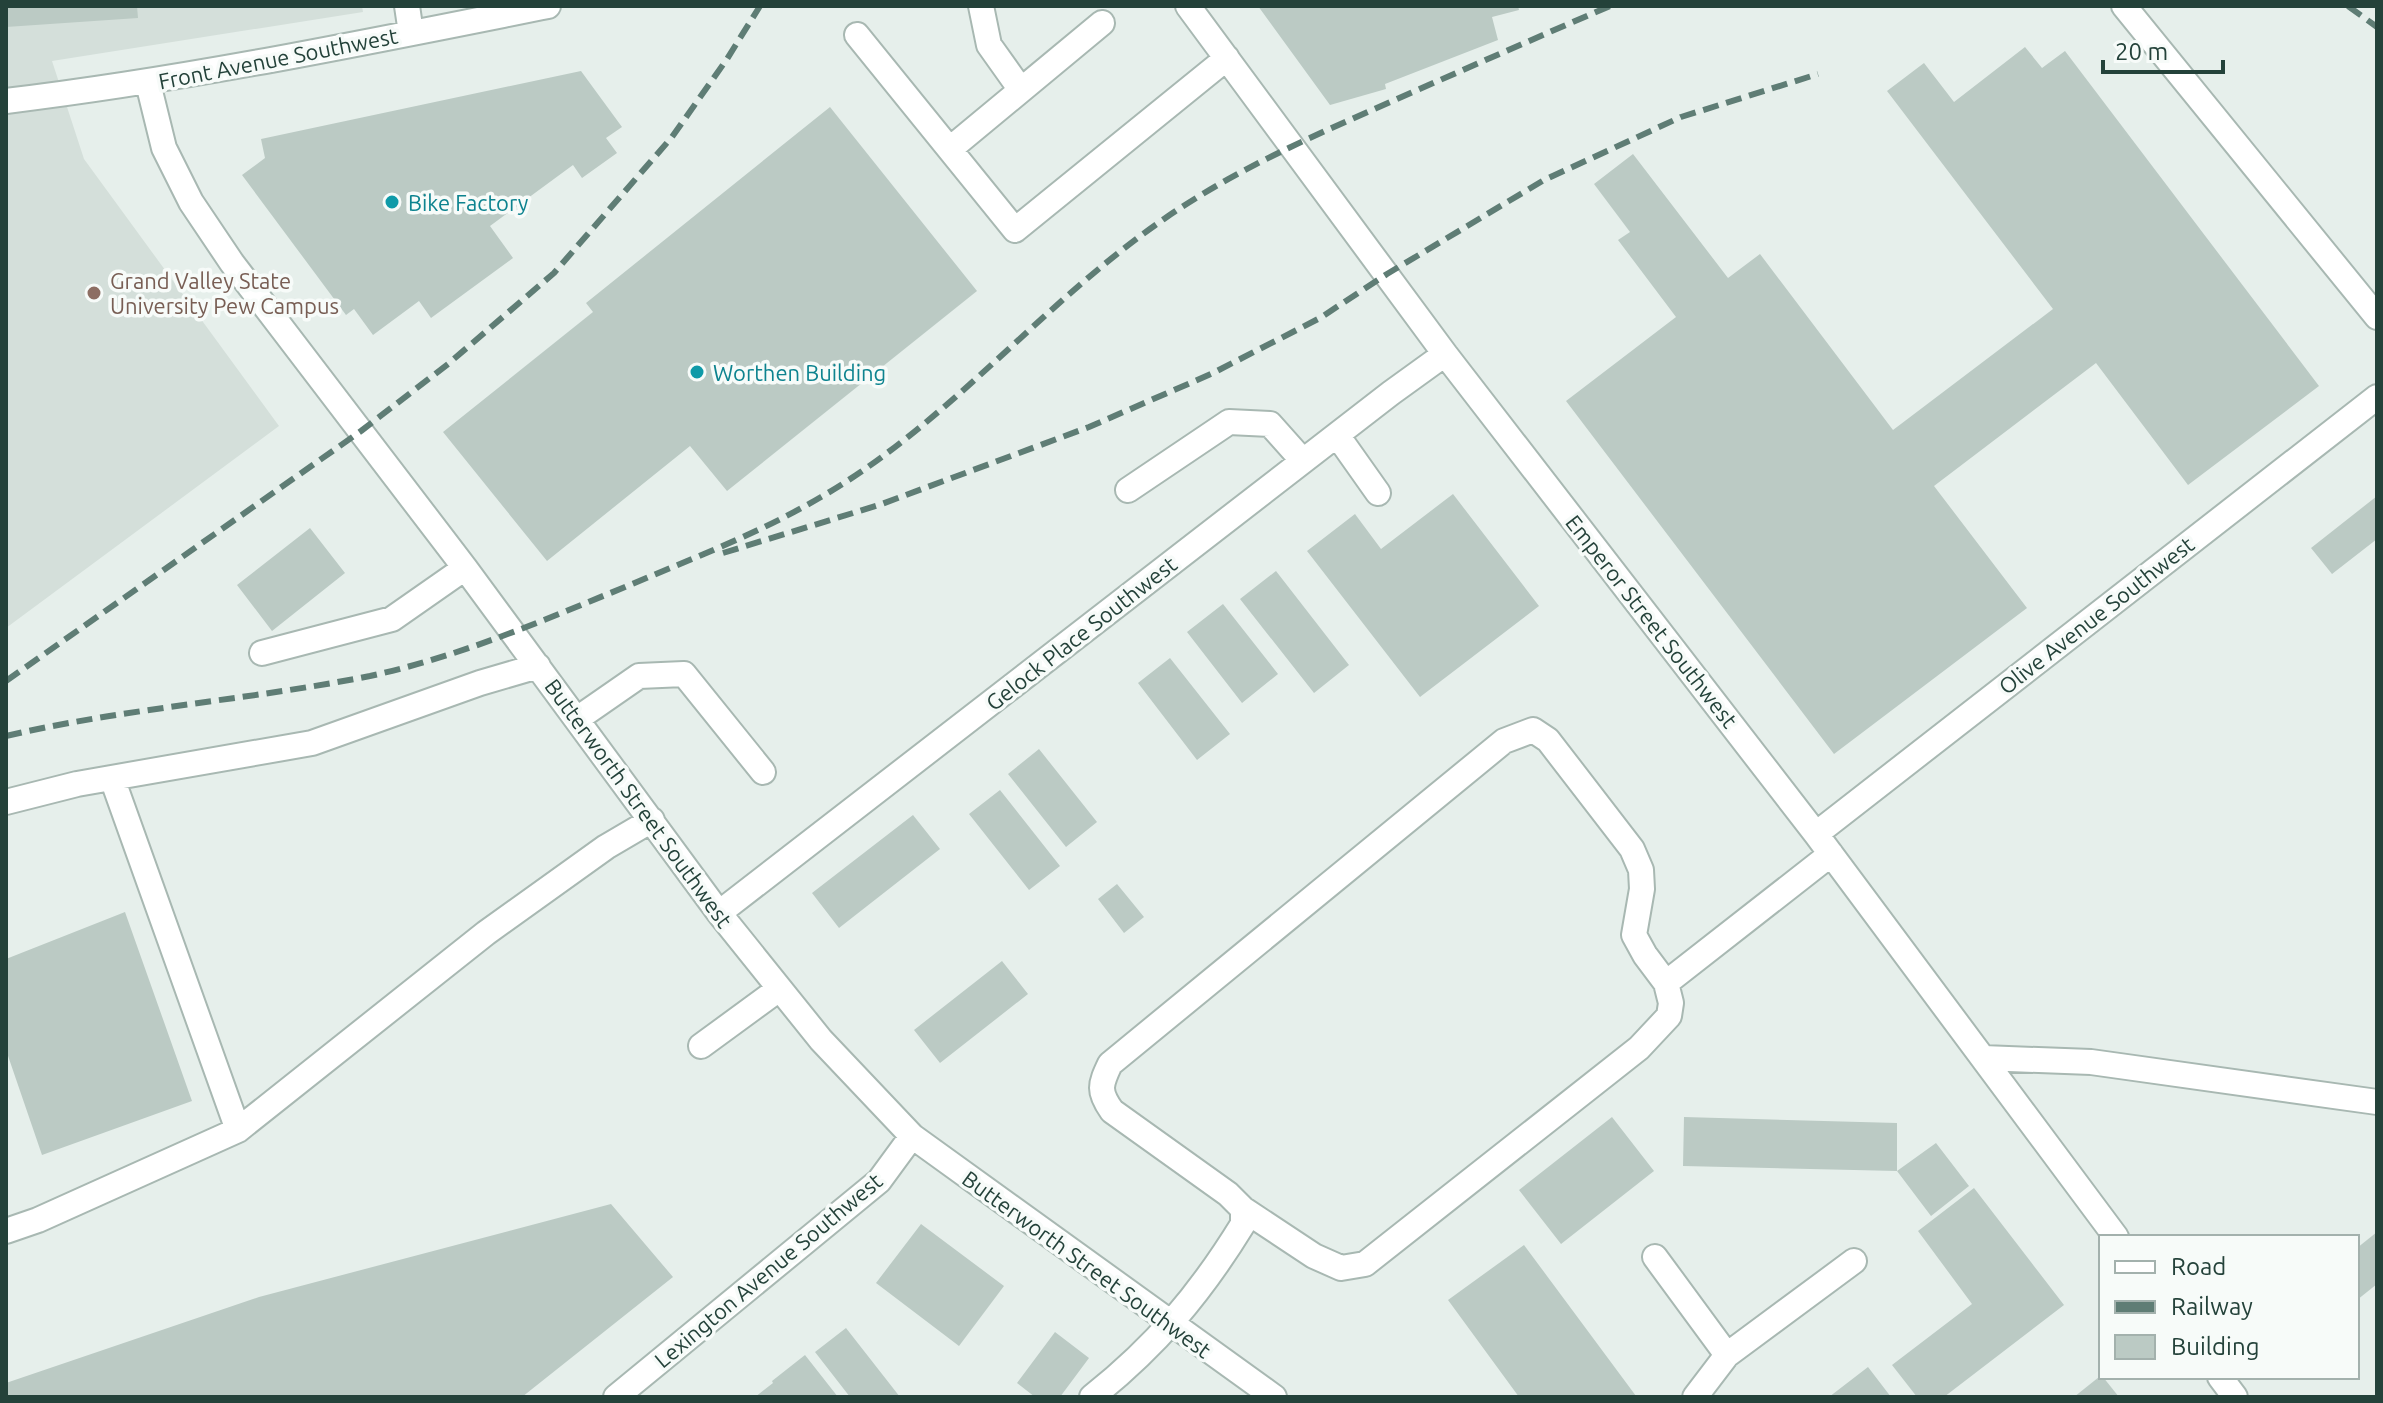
<svg xmlns="http://www.w3.org/2000/svg" width="2383" height="1403" font-family="Ubuntu,sans-serif">
<rect width="100%" height="100%" fill="#e6efeb"/>
<!-- built -->
<path fill="#d4dfda" d="M6,6h356l1,6 -311,49 32,98 195,267 -273,202z"/>
<!-- building -->
<path fill="#bbcac4" d="M6,6h131l1,12 -132,9z
M1258,6h260l1,4 -27,7 6,23 -113,44 1,5 -56,16z
M2025,47l17,21 23,-17 254,335 -131,99 -92,-122 -162,123 93,122 -193,146 -268,-353 110,-84 -58,-77 12,-8 -36,-48 39,-30 95,124 32,-24 133,176 160,-121 -166,-218 37,-28 30,39z
M581,71l41,56 -16,11 11,15 -35,25 -9,-13 -83,61 23,32 -82,60 -12,-17 -46,34 -19,-26 -8,6 -104,-140 23,-17 -4,-19z
M830,107l147,184 -250,200 -37,-45 -143,115 -104,-129 150,-120 -7,-9z
M1453,494l86,112 -119,91 -113,-146 48,-37 26,35z
M2377,496v43l-45,35 -21,-26z
M310,528l35,45 -73,58 -35,-46z
M1276,571l73,94 -35,28 -74,-94z
M1223,604l55,70 -36,29 -55,-71z
M1170,658l60,76 -33,26 -59,-77z
M1039,749l58,73 -31,25 -58,-73z
M1000,790l60,76 -31,24 -60,-76z
M913,815l27,34 -101,79 -27,-35z
M1117,884l27,33 -20,16 -26,-34z
M125,912l67,189 -150,54 -36,-105v-91z
M1002,961l26,33 -88,69 -26,-33z
M1612,1117l42,54 -93,73 -42,-54z
M1684,1117l213,6v48l-214,-5z
M1936,1143l33,43 -38,30 -34,-45z
M1974,1188l90,117 -120,92h-27l-25,-32 80,-61 -54,-73z
M611,1204l62,73 -151,120h-516v-14l253,-86z
M921,1224l83,62 -45,60 -83,-63z
M2377,1232v52l-20,16v-52z
M1524,1245l112,151 -2,1h-115l-71,-97z
M846,1328l54,69h-50l-35,-45z
M1055,1332l34,26 -29,39h-25l-18,-14z
M805,1355l33,42h-83l18,-14 -1,-2z
M1868,1367l23,30h-62z
M2099,1377h4l16,20h-45z"/>
<g fill="none" stroke-linecap="round" stroke-linejoin="round">
<!-- minor casing -->
<g stroke="#a8b8b2" stroke-width="28">
<path id="minor" d="M407,6l4,27
M981,6l8,39 32,45
M1188,6l257,348 371,480 300,403
M2124,6l253,311
M857,35l158,195 212,-172
M148,83l16,65 27,54 41,61 233,305 254,345 102,127 91,96 362,261
M6,101c182,-22 361,-59 542,-95
M950,149l152,-126
M1337,435l41,58
M1128,490l101,-68 41,2 33,37
M262,653l130,-34 73,-51
M577,719l62,-43 45,-2 79,98
M112,778l126,352
M6,802l71,-18 235,-41 168,-60 58,-17
M1816,834l561,-437
M719,913l672,-520 54,-39
M1666,983l165,-129
M701,1046l78,-57
M1983,1058l108,4 286,40
M6,1231l32,-11 200,-90 248,-197 120,-86 46,-27
M1655,1257l72,98
M2220,1377l15,20
M616,1397l263,-216 33,-45
M1092,1397c64,-51 108,-103 151,-173v-15l-15,-15 -116,-83c-14,-20 -12,-26 -2,-47l394,-323 29,-11 15,10 84,109 9,21 1,19 -8,46 11,20 21,28 5,20 -2,13 -30,32 -274,216 -24,4 -27,-12 -71,-47
M1695,1397l32,-42 127,-94"/>
</g>
<!-- minor -->
<use href="#minor" stroke="#fff" stroke-width="24"/>
<!-- rail -->
<path stroke="#5f7d75" stroke-width="6" stroke-dasharray="16 8" stroke-linecap="butt" d="M2348,6l29,21
M723,553l156,-48 210,-78 122,-53 109,-56 67,-44 157,-94 137,-63 137,-43
M6,681l355,-250 87,-67 106,-91 118,-136 55,-78 33,-53
M6,736c120,-28 243,-36 364,-60 88,-19 172,-55 255,-89 66,-28 135,-54 196,-90 128,-74 222,-195 343,-278 72,-50 151,-84 231,-119 72,-32 143,-63 215,-94"/>
</g>
<!-- markers -->
<g fill="#0f9aa8" stroke="#f7fbf9" stroke-width="3">
<circle cx="392" cy="202" r="8"/>
<circle cx="697" cy="372" r="8"/>
</g>
<circle fill="#8d6e63" stroke="#f7fbf9" stroke-width="3" cx="94" cy="293" r="8"/>
<g text-anchor="middle" dominant-baseline="central" stroke-width="7" stroke-linejoin="round" paint-order="stroke">
<!-- street labels -->
<g font-size="22" fill="#24423a" stroke="#f7fbf9">
<text transform="translate(278 58) rotate(-11)">Front Avenue Southwest</text>
<text transform="translate(2096 615) rotate(-38)">Olive Avenue Southwest</text>
<text transform="translate(1652 621) rotate(52)">Emperor Street Southwest</text>
<text transform="translate(1081 633) rotate(-38)">Gelock Place Southwest</text>
<text transform="translate(639 803) rotate(54)">Butterworth Street Southwest</text>
<text transform="translate(1087 1264) rotate(36)">Butterworth Street Southwest</text>
<text transform="translate(768 1270) rotate(-40)">Lexington Avenue Southwest</text>
</g>
<!-- culture labels -->
<g font-size="22" fill="#0d838f" stroke="#f7fbf9" text-anchor="start">
<text x="408" y="202">Bike Factory</text>
<text x="713" y="372">Worthen Building</text>
</g>
<!-- education labels -->
<g font-size="22" fill="#785e54" stroke="#f7fbf9" text-anchor="start">
<text x="110" y="280">Grand Valley State<tspan x="110" dy="25">University Pew Campus</tspan></text>
</g>
</g>
<!-- border -->
<rect width="2383" height="1403" fill="none" stroke="#24423a" stroke-width="16"/>
<!-- legend -->
<rect x="2099" y="1235" width="260" height="144" fill="#f7fbf9" stroke="#a3b1ad" stroke-width="2"/>
<rect x="2115" y="1261" width="40" height="12" fill="#ffffff" stroke="#a3b1ad" stroke-width="2"/>
<text x="2171" y="1275" font-size="24" fill="#24423a">Road</text>
<rect x="2115" y="1301" width="40" height="12" fill="#5f7d75" stroke="#a3b1ad" stroke-width="2"/>
<text x="2171" y="1315" font-size="24" fill="#24423a">Railway</text>
<rect x="2115" y="1335" width="40" height="24" fill="#bbcac4" stroke="#a3b1ad" stroke-width="2"/>
<text x="2171" y="1355" font-size="24" fill="#24423a">Building</text>
<!-- scale -->
<path d="M2103 60v12h120v-12" fill="none" stroke="#24423a" stroke-width="4"/>
<text x="2115" y="60" font-size="24" fill="#24423a" stroke="#f7fbf9" stroke-width="6" paint-order="stroke">20 m</text>
</svg>
